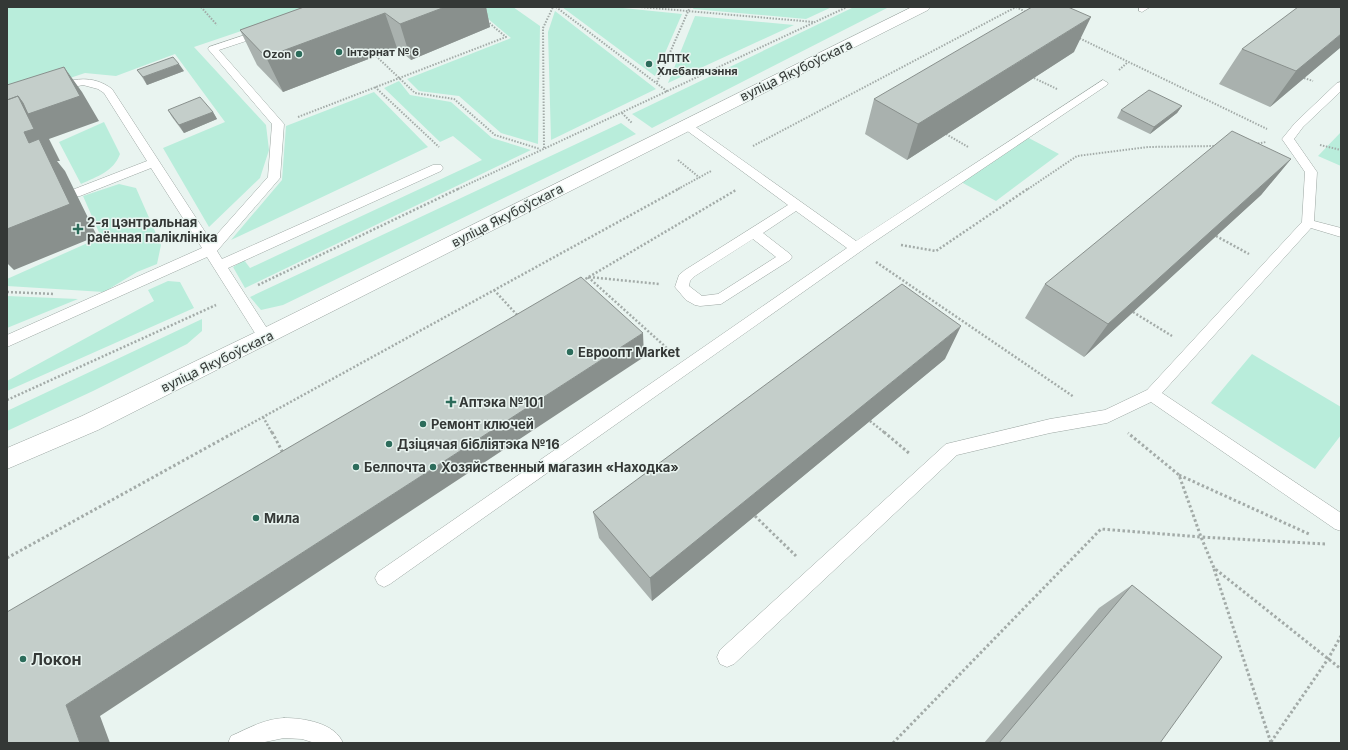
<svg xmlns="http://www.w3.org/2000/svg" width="1348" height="750" font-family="Inter,sans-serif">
<rect width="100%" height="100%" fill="#e9f4f0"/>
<!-- green -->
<path fill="#b9eddb" d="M7,7h305l-118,40 72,78 3,25 -9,28 -51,49 -46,-79 62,-26 -50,-68 -59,22 -31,-3 -78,26z
M474,7h39l27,19 -2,118 -37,-11 -42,-37 -40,-5 -12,-12 104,-41z
M562,7h51l69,7 -27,62z
M694,7h138l-26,12 -113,-10z
M854,7h35l-237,121 -20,-14z
M555,11l101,78 -105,51 -3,-108z
M695,16l99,9 -126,58z
M399,81l11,14 41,7 41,36 39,12 -286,138 -12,-21 11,-7 6,8 232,-108 -29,-24 -13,6 -56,-54z
M374,92l54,55 -197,93 51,-60 4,-54z
M104,122l16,32c-7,18 -22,22 -39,30l-22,-42z
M621,123l15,11 -353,171 -22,5 -11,-13z
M1341,132v34l-23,-10z
M1025,136l34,18 -63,47 -35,-19z
M119,184l17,4 25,57 -4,19 -20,8 -33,20 -97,-6v-7l94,-42 -18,-41z
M168,281l12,1 14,26 -187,83v-10l147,-80 -6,-11z
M7,296l71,3 -71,29z
M202,319v12l-15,13 -94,47 -86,40v-20z
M1252,354l89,53v28l-26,34 -104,-66z"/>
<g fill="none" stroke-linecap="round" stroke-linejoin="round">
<!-- service casing -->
<g stroke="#9da7a3" stroke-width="1">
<path id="service" d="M1139,7h11l-8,5 -3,-1z
M263,29l4,1 1,2 -1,2 -48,16 65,74 -4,54 -63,73 5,8 211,-94h8l2,3 -2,3 -213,97 42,65 2,4 -2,4 -5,2 -5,-2 -53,-84 -200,90v-12l195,-87 -51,-80 -71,28h-8l-2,-3 2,-3 75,-29 -43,-68 -6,-4 -15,-4 -28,6 -4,-1 -1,-2 1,-2c22,-7 41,-12 61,3l99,152 57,-64 4,-53 -64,-75 1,-2z
M1103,80l5,3 -1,2 -236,159 -481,340 -6,3 -6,-3 -3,-6 3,-6 469,-324 -51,-37 -33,22 27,21 2,3 -2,3 -69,44 -21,2 -5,-1 -9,-5 -11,-13 4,-12 6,-5 103,-65 -106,-78 -2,-2 2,-2h8l166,118zM753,239l23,18 -58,37 -16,2 -13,-10 1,-5 5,-5z
M1341,82v9l-38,36 -9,12 23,33 -3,49 27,7v9l-30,-9 -149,165 179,120v18l-6,-2 -184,-127 -44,21 -57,10 -93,22 -223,209 -7,3 -7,-3 -3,-7 3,-7 226,-206 104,-25 55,-9 42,-20 155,-168 3,-50 -23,-33 13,-16 42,-40z
M284,718c20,0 51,5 59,25h-28l-13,-4 -18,-1 -24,5h-32l3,-7c18,-8 33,-17 53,-18z"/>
</g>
<!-- secondary casing -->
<g stroke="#9da7a3" stroke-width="1">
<path id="secondary" d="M912,7h18l-2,3 -830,420 -91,39v-21l75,-32 176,-85z"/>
</g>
<!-- path-far2 -->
<path stroke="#a3aba8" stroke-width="2" stroke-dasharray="1.5 1.5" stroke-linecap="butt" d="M201,7l16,18
M556,7l112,85
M641,7l173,15
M1016,7l10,5
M1077,37l190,92
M376,56l39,37 39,6 41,36 45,14
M1119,70l9,-8
M1034,78l23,11
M1304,78l9,3
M657,82l33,-75
M375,87l64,60
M622,113l10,10
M298,117l208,-80 -18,-15
M946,134l22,13
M1255,144l11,-2
M1320,145l21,5
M753,146l263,-139
M544,148l-1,-120 10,-21
M678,160l22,18
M458,189l389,-182
M678,189l33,-18
M1028,189l49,-33 71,-9 68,-1"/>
<!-- path-far1 -->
<path stroke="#a3aba8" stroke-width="2.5" stroke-dasharray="2 2" stroke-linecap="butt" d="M1216,236l33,18
M901,245l35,6 93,-63
M876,262l198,135
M588,277l81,73
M589,277l70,7
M582,281l154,-91
M258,285l202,-97
M494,290l25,27
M7,292l47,2
M1133,312l39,24
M7,400l209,-95
M263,417l9,16
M870,421l15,12
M234,433l446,-245"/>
<!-- path -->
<path stroke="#a3aba8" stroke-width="3" stroke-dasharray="2.5 2.5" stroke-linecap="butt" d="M272,432l11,21
M884,432l26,22
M1179,475l130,59
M755,516l41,40
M1325,544l-124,-7 13,31 127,101
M7,558l228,-126
M1214,569l57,174
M1271,742l57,-83 13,-23
M893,743l208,-214 100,8 -22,-62 -51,-42"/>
<!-- service -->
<use href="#service" fill="#fff" fill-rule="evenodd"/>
<!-- secondary -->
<use href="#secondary" fill="#fff" fill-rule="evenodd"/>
</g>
<!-- wall -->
<path fill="#a9b1ae" d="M304,7h182l4,20 -79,33 -14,-12 -114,44 -26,-27 -17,-35z
M1341,47l-71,60 -51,-23 23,-35z
M1074,52l-167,108 -42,-26 9,-35z
M137,70l47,1 -37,14 -5,-8z
M1182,106l-5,7 -27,21 -33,-16 4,-8z
M168,110l45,2 4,7 -33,14 -12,-16z
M1291,159l-30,36 -177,162 -59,-39 20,-34z
M945,359l-293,242 -53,-63 -6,-26z
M1132,585l28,158h-176l115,-135z"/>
<!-- shaded-wall -->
<path fill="#89908d" d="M445,7h41l4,20 -79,33 -11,-36z
M385,13l12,35 -114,44 -17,-35z
M1091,17l-17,35 -167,108 11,-36z
M1341,34v13l-71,60 26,-36z
M179,64l5,7 -37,14 -4,-8z
M64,67l18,25 17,29 -50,18 11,22h-3l8,10 32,65 -83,34 -7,-7v-34l12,-92 -1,-41z
M1182,106l-5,7 -27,21 4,-7z
M213,112l4,7 -33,14 -5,-8z
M1291,159l-30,36 -177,162 24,-33z
M961,326l-16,33 -293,242 -2,-23z
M643,333l1,24 -544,359 10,27h-30l-14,-38z"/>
<!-- building -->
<path fill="#c4ceca" stroke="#89908d" d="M304,7h141l-45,17 -15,-11 -119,44 -26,-27z
M1032,7h36l23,10 -173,107 -44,-25z
M1298,7h43v27l-45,37 -54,-22z
M173,57l6,7 -36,13 -6,-7z
M64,67l16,29 -52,18 -5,-11 -5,-7 -11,4v-15z
M1149,90l33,16 -28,21 -33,-17z
M18,96l16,33 -10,3 5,11 10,-4 31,65 -63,25v-129z
M200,97l13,15 -34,13 -11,-15z
M1232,131l59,28 -183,165 -63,-40z
M581,277l62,56 -577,372 14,38h-73v-131z
M902,284l59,42 -311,252 -57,-66z
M1132,585l90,72 -62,86h-161z"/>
<!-- markers -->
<g fill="#2c6c5b" stroke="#e9f4f0" stroke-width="1.5">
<circle cx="339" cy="52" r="4"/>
<circle cx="299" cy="54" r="4"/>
<circle cx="649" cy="64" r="4"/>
<path d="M76 223h4v4h4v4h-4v4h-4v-4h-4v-4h4z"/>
<circle cx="570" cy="352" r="4"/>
<path d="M449 396h4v4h4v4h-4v4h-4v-4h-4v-4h4z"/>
<circle cx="423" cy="424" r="4"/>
<circle cx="389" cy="444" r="4"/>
<circle cx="356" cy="467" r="4"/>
<circle cx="433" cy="467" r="4"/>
<circle cx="256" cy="518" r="4"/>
<circle cx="23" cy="659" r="4"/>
</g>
<g text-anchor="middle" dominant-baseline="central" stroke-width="3" stroke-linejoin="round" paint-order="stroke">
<!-- far-poi labels -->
<g font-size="11" font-weight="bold" fill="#343836" stroke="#e9f4f0" text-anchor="start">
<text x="347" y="52">Інтэрнат № 6</text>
<text x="291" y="54" text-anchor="end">Ozon</text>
<text x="657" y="58">ДПТК<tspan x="657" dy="13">Хлебапячэння</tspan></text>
</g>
<!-- street labels -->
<g font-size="13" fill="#343836" stroke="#e9f4f0">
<text transform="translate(796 70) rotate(-26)">вуліца Якубоўскага</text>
<text transform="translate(507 215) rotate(-27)">вуліца Якубоўскага</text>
<text transform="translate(217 361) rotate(-26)">вуліца Якубоўскага</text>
</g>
<!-- poi labels -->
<g font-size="13" font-weight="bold" fill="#343836" stroke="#e9f4f0" text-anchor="start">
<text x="87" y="222">2-я цэнтральная<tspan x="87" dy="15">раённая паліклініка</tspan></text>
<text x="578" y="352">Евроопт Market</text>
<text x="459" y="402">Аптэка №101</text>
<text x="431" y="424">Ремонт ключей</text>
<text x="397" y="444">Дзіцячая бібліятэка №16</text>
<text x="364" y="467">Белпочта</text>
<text x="441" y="467">Хозяйственный магазин «Находка»</text>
<text x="264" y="518">Мила</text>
</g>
<!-- near-poi labels -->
<g font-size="16" font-weight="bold" fill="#343836" stroke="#e9f4f0" text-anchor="start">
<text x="31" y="659">Локон</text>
</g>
</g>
<!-- border -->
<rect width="1348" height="750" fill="none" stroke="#343836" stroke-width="16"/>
</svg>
